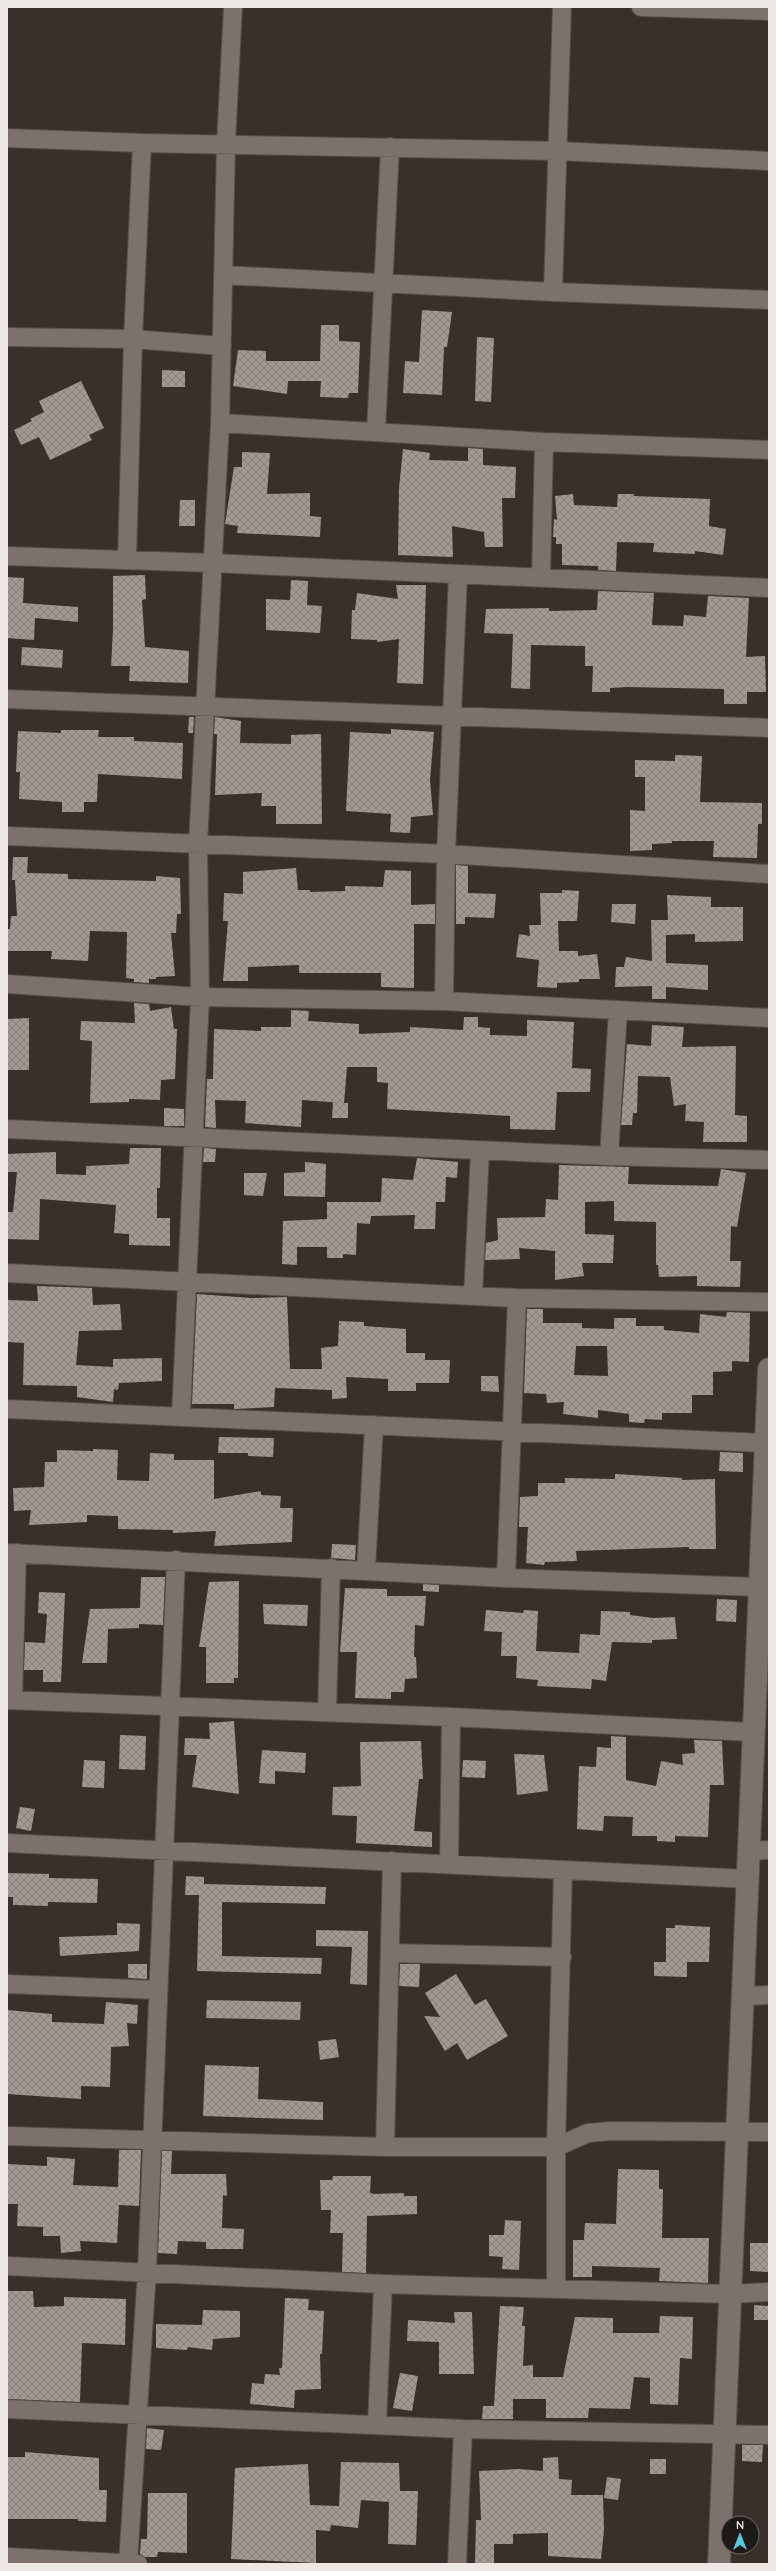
<svg xmlns="http://www.w3.org/2000/svg" width="776" height="2571" font-family="Quicksand,sans-serif">
<defs>
<pattern id="building-cross-hatch" width="8" height="8" patternUnits="userSpaceOnUse"><rect width="8" height="8" fill="#a39792"/><path d="M0 0l8 8M0 8l8-8" fill="none" stroke="#877f7b"/></pattern>
</defs>
<rect width="100%" height="100%" fill="#39302b"/>
<!-- building -->
<path fill="url(#building-cross-hatch)" fill-rule="evenodd" d="M422,310l30,2 -5,35h-3l-2,48 -39,-2 2,-32 14,1z
M321,325h18v16l21,1 -2,51h-9l-1,5 -28,-1 1,-16h-33l-1,13 -54,-8 5,-36 28,1v10h54z
M477,337l17,1 -3,64 -16,-1z
M162,370l23,1v16h-23z
M81,381l23,47 -15,7 3,5 -42,20 -11,-23 -18,8 -7,-15 18,-9 -2,-2 14,-7 -5,-11z
M468,448l15,1v16l33,2 -1,31h-13l1,49h-18l-1,-15 -32,-6 1,31 -55,-2 1,-67 4,-39 27,4 -1,7 39,1z
M242,452l28,1 -3,41 43,-1v23l11,1 -1,20 -83,-4 1,-7 -13,-2 9,-57h8z
M573,494l1,11 43,2 1,-13h16v2l76,3 -1,27 17,3 -3,26 -28,-4v3l-42,-2 1,-9 -37,-1 -1,29 -18,-1v-4l-36,-1v-21h-6v-7h-3l1,-18 3,1 -2,-24z
M180,500h15v26h-16z
M145,575l1,24 -4,1 3,47 44,4 -1,32 -59,-2 1,-15h-19l2,-36v-54z
M7,577l17,1 -1,25 55,4v15l-43,-4 -1,22 -27,-2z
M291,580l17,1 -1,24 15,1 -2,27 -54,-3v-31l24,1z
M396,585h30l-3,99 -26,-1 2,-44 -22,3v-2l-26,-1 1,-29h3l2,-17 41,6z
M598,591l56,2 -2,32 31,1 1,-11 22,2 2,-21 41,2 -3,59 19,-1 1,36h-19v12h-23v-15l-96,-2 -18,1v4h-18l1,-26h-8v-20l-54,-1 -1,44 -19,-1 2,-54 -29,-1 2,-24 63,-1v3l48,-1z
M22,647l41,3 -1,18 -41,-3z
M189,717h5l-1,16h-5z
M215,717l26,4 -1,22 51,1v-9l30,-1 1,90h-46v-18h-15l1,-13 -47,2 2,-61h-3z
M391,729l43,3 -4,48 3,35 -22,2 -1,16 -20,-1 1,-18 -45,-3 4,-79 41,2z
M61,730h38l-1,7h36v4l49,2 -1,36 -84,-5 -1,28h-13v10h-22v-10l-43,-3 1,-27h-4l2,-41 43,2z
M675,755l27,1 -2,46 62,1v21h-4l-1,34 -44,-1 1,-16h-42v2l-20,1v6l-22,1v-41l15,1v-34h-10v-17l40,1z
M13,857h15l-1,16 41,1v5l88,2v-5l24,2 1,36h-4l-1,19h-5l4,43 -19,1v2h-7v4l-15,-1v-3l-8,-1 1,-46 -37,-1 -2,30 -37,-2 1,-8h-45v-22h3l1,-13h6l-2,-36h-3z
M456,865l12,1v27l28,1 -2,24 -29,-1v7h-9z
M296,868l2,22h12v2l35,-1v-5l38,1 2,-17 26,1v34l24,-1v20h-21v64l-33,-1v-14h-82v-8l-51,2v14h-25l5,-60h-5l1,-28 19,1v-22z
M562,890l17,1 -2,30h-19l1,30h19v5l19,-2 3,25h-21v3l-22,1v5l-20,-1 2,-27 -23,-3 3,-23 11,2 -1,-11h12l-1,-32h22z
M667,895l44,2v10h32v34l-48,1v-8l-29,1v28l42,2v25l-42,-3v12h-14v-13l-37,1 1,-20h8l2,-10 26,4 -1,-41h17z
M612,904h24l-1,20 -24,-2z
M134,1003l15,1 1,7 21,-4 3,22h3l-2,50 -14,1 -1,20 -31,-1v3l-39,1 2,-62 -12,-1 1,-19 54,2z
M291,1010l18,1 -1,10 51,3v10l51,-2v-5l53,3 1,-13h14v10l12,1v7l37,1v-16l47,2 -2,46 19,1 -1,23h-33l-2,38 -45,-1v-13l-123,-7 1,-26 -11,-1v-15h-30l-3,36h4v15h-16l1,-16 11,1 -42,-3 -1,27 -56,-4 1,-22 -31,-1 1,28 -11,-1 2,-48h6l1,-50 47,2v-4h30z
M29,1018v52h-22v-51z
M652,1025l32,2 -2,20 54,-1 -1,69 12,1v26h-44l1,-20 -19,-1 1,-17 -12,2 -4,-29 -32,-1 -1,37h-4l-1,12h-11l6,-81 24,2z
M164,1108l20,1v17h-20z
M130,1148h31l-1,40h-3v30h13v28l-41,-1v-11l-15,-1 2,-28 -76,-6 -1,41 -32,-1v-27h6l4,-40h-10v-18l49,-2v22l30,1v-9l43,-2z
M204,1148l12,1 -1,13h-12z
M417,1158l41,4 -1,16 -11,-1 -1,25h-9l-1,27h-21l1,-14 -44,1 -1,8 -13,-1 -1,32 -13,-1v4h-16v-11h-30v18l-15,-1 1,-43 44,-2v-17h54l1,-24 31,2z
M305,1162l21,2 -1,33 -41,-1v-23l21,-1z
M559,1165l70,2 -1,17 90,2 3,-17 25,4 -9,54 -6,-1 -1,35h11l-1,26 -43,-1v-10l-38,1 -1,-12h-2v-43l-42,-1v-20l-29,1v32l29,1 -1,28h-31l2,13 -29,4v-29l-36,-3 1,11 -35,1 1,-17 12,-3 -1,-22 48,-1 1,-18 12,1z
M244,1173h23l-4,23 -19,-1z
M37,1286l55,2 1,17 27,-1 2,26 -43,1 -3,34 37,2v-8l49,-1v23l-43,2 -1,7 -4,-1 -1,13 -36,-5v-11l-54,-1 1,-42 -17,-1v-42l31,1z
M197,1294l54,4 36,-1 3,72h32l-1,-21 17,-2 1,-25 25,1v4l42,3v24h19v7h25l-1,23h-33v8h-28v-12l-42,-2 1,21 -15,1v-9l-57,-2 -1,19 -40,2v-5h-42z
M527,1309h16v14h39v5l32,1v-11h22v8h28v4l35,3 1,-19 26,3 1,-5 23,1 -1,49 -17,-1v10l-19,1v23h-21v18h-30v7l-17,-1 -1,4 -15,-1v-8l-31,-4v8l-35,-4 1,-12 -17,1 -1,-9 -22,-1zM576,1346h31l1,30 -34,-1z
M481,1376h17l1,16 -18,-1z
M219,1437l55,1 -1,19 -25,-1v-3h-30z
M93,1449l25,1 -1,30 32,1 1,-28 24,1v6h40v39l47,-8v4l20,1 -1,12h13l-1,34 -78,4 2,-15 -43,2v-3l-55,-1v-13l-31,-1v7l-58,3 2,-15 -17,1 -1,-23 31,-1 1,-25h12v-12l36,1z
M720,1452l23,1v19l-24,-1z
M615,1474l67,4v2l33,-1 1,70h-27v-2l-113,4 1,10 -32,1 -1,3 -18,-2 2,-36h-9l1,-30 18,-1v-13h27v-5l50,1z
M332,1544l24,1 -1,15 -24,-2z
M141,1577h24l-2,48 -24,-1v4l-31,1 -1,34h-25l8,-54 50,-1z
M239,1581l-1,97h-4v5h-28v-36h-7l10,-65z
M423,1584l16,1v7l-16,-1z
M345,1588l42,1v7h39l-2,30 -9,-1 -1,32h2l1,21 -12,1 -1,13h-13v7l-36,-1 2,-46h-17z
M39,1592l26,1 -4,89h-18v-12h-19l1,-28 20,1 2,-29 -9,-1z
M717,1599l20,1 -1,22 -20,-1z
M263,1604l45,1 -1,21 -43,-2z
M486,1610l37,3 1,-3 14,1 -2,40 43,2 1,-19 20,1 1,-24 29,1v3l23,3 22,-1 2,22 -25,1v3l-40,-1 -6,39 -14,-2 -1,10 -54,-3 1,-6 -22,-2 1,-22h-16l1,-24 -18,-1z
M234,1721l5,73 -47,-7 5,-32h-13l1,-17 25,1 -1,-16z
M120,1735l26,1 -1,34 -26,-1z
M611,1736l15,1v43l30,6 5,-25 22,4 -1,-11 13,-1 -1,-13 28,1 2,44h-14l-2,52 -33,-1v6l-18,-1v-5h-25l1,-19 -29,-1 -1,15 -26,-2 2,-63 17,1 1,-20 14,1z
M421,1741l2,38h-4l-5,52 18,1v15l-76,-4 1,-27 -25,-1 1,-28 28,-1 -1,-44z
M262,1750l44,3 -1,20 -30,-2v13l-16,-1z
M514,1754l30,1 4,36 -31,4z
M84,1760l21,1 -1,27 -22,-1z
M463,1760l23,1 -1,17 -23,-1z
M20,1807l15,2 -4,22 -15,-3z
M7,1873l42,1v4l49,1 -1,24 -49,-1v4l-35,-1v-8h-6z
M186,1876l18,1v7l122,3 -1,17 -103,-2v54l100,2 -1,16 -124,-3 2,-76h-14z
M117,1923l23,1 -1,27 -79,5 -1,-19 58,-2z
M675,1925l35,2 -1,35h-22v15l-33,-1v-14h12v-34h9z
M316,1930l52,1 -1,54 -17,-1 2,-37 -36,-1z
M128,1964h19v15l-19,-1z
M400,1964h20l-1,23 -20,-1z
M456,1974l19,31 11,-6 22,37 -41,24 -10,-17 -12,8 -21,-35 16,1 -15,-24z
M207,2000l94,2 -1,18 -94,-2z
M106,2002l32,3 -1,19 -10,-1 2,23 -18,1 -1,40 -29,-1v13l-74,-5v-84l45,4v8l52,2z
M336,2039l3,18 -19,3 -2,-19z
M205,2065l54,2 -1,32 65,3v18l-120,-4z
M119,2150h22l-2,56 -20,-1 -2,38 -37,-2 1,10 -20,2 -1,-17h-17v-9l-26,-1 1,-22h-11v-40l40,2v-9l28,2 -2,26 45,2z
M162,2151h10l-1,23h55l1,22 -4,-1 -1,33 22,1 -1,20h-37v-7l-28,-1 -1,13 -19,-1z
M618,2169l41,1v19h4l-1,49h47l-1,45 -49,-2 1,-13 -68,-2v11h-19v-37h11l1,-17 31,1z
M333,2176h38l-1,17 4,1 30,-1v3h13v18l-50,2 -1,57 -24,-1 1,-39h-13l1,-23h-10l-1,-30h12z
M505,2220l16,1 -2,49 -17,-1 1,-12 -14,-1v-21h15z
M750,2243h19v29l-19,-1z
M7,2291h26l1,16 30,-1v-9l62,2 -1,46 -43,-2 -2,59 -73,-3z
M285,2298l24,1 -1,11 16,1 -2,43h-2l1,35 -26,1 -1,18 -44,-4 2,-21 12,1 1,-10 15,1 -1,-7h3z
M754,2305l15,1v14h-15z
M500,2306l24,1 -2,19h3l-2,40 10,-1v12h30l12,-60 38,1v15h46l1,-17 33,1 -1,42 -12,-1 -2,47 -28,-1v-26l-16,-1 -4,32 -41,-1 -1,10h-42v-19h-33v20h-31l1,-13h11z
M203,2310l37,1v26l-27,2 -1,11 -24,-3 -1,3 -31,-2v-24l46,1z
M454,2312h18l2,62h-35v-32l-32,-1 1,-21 47,3z
M400,2373l18,3 -6,35 -19,-3z
M147,2428l17,2 -3,20 -15,-1z
M742,2445h21l-1,17 -20,-1z
M25,2452l74,6v32h8l-1,32 -28,-1v-2h-71v-62h18z
M558,2457l1,22 13,1 -1,15h32l1,35 -3,29 -53,-3v-23l-35,1v10h-19v20h-19l1,-44h5l-2,-49 40,-2 24,2v-13z
M650,2459h16v15h-16z
M341,2462l58,1 1,28h18l-2,54 -28,-1 1,-42 -28,-2 -3,28 -27,-3 -1,6 -14,-1v33l-85,-4 4,-91 73,-4 2,41 29,1z
M607,2477l14,2 -3,21 -14,-2z
M148,2493h39v60l-29,-1 -1,5h-12l-5,-3 1,-15h6z"/>
<g fill="none" stroke-linecap="round" stroke-linejoin="round">
<!-- minor casing -->
<g stroke="#564e4a" stroke-width="20">
<path id="minor" d="M641,7l128,4
M7,138l135,5 416,8 211,10
M223,275l330,17 216,8
M553,292l9,-285
M7,337l126,2 89,7
M220,423l324,19 225,8
M376,432l14,-285
M7,556l205,7 557,25
M127,560l6,-221 9,-196
M541,577l3,-135
M7,699l762,29
M7,836l439,18 323,20
M7,984l193,13 244,4 325,17
M444,1001l2,-147 12,-279
M7,1129l602,27 160,4
M609,1156l9,-146
M7,1273l510,25 252,4
M473,1296l7,-145
M7,1409l759,34
M181,1416l19,-419 -2,-153 22,-421 6,-280 7,-136
M7,1553l499,25 252,9
M366,1570l8,-145
M506,1578l11,-280
M7,1700l444,17 301,15
M13,1700l4,-147
M327,1712l4,-144
M7,1843l741,36
M749,1851l20,-1
M449,1864l2,-147
M390,1953l172,4
M7,1984l151,6
M741,1996l28,-1
M7,2136l378,11h171l32,-14 23,-2 158,1
M385,2147l7,-286
M7,2266l376,18 346,10 40,-2
M556,2289v-142l7,-277
M7,2409l456,20 306,6
M377,2425l6,-141
M7,2557l131,7
M128,2564l19,-293 29,-711
M457,2564l6,-135"/>
</g>
<!-- tertiary casing -->
<g stroke="#564e4a" stroke-width="24">
<path id="tertiary" d="M719,2564l50,-1195"/>
</g>
<!-- minor -->
<use href="#minor" stroke="#7c716c" stroke-width="18"/>
<!-- tertiary -->
<use href="#tertiary" stroke="#7c716c" stroke-width="22"/>
</g>
<!-- border -->
<rect width="776" height="2571" fill="none" stroke="#eee8e5" stroke-width="16"/>
<!-- north arrow -->
<g transform="translate(740 2535)"><circle r="19" fill="#1d1917" stroke="#716c69"/>
<path d="M0-3L7 15L0 10L-7 15Z" fill="#56c9e1"/>
<text y="-6" font-size="11" font-weight="bold" text-anchor="middle" fill="#eee8e5">N</text>
</g>
</svg>
